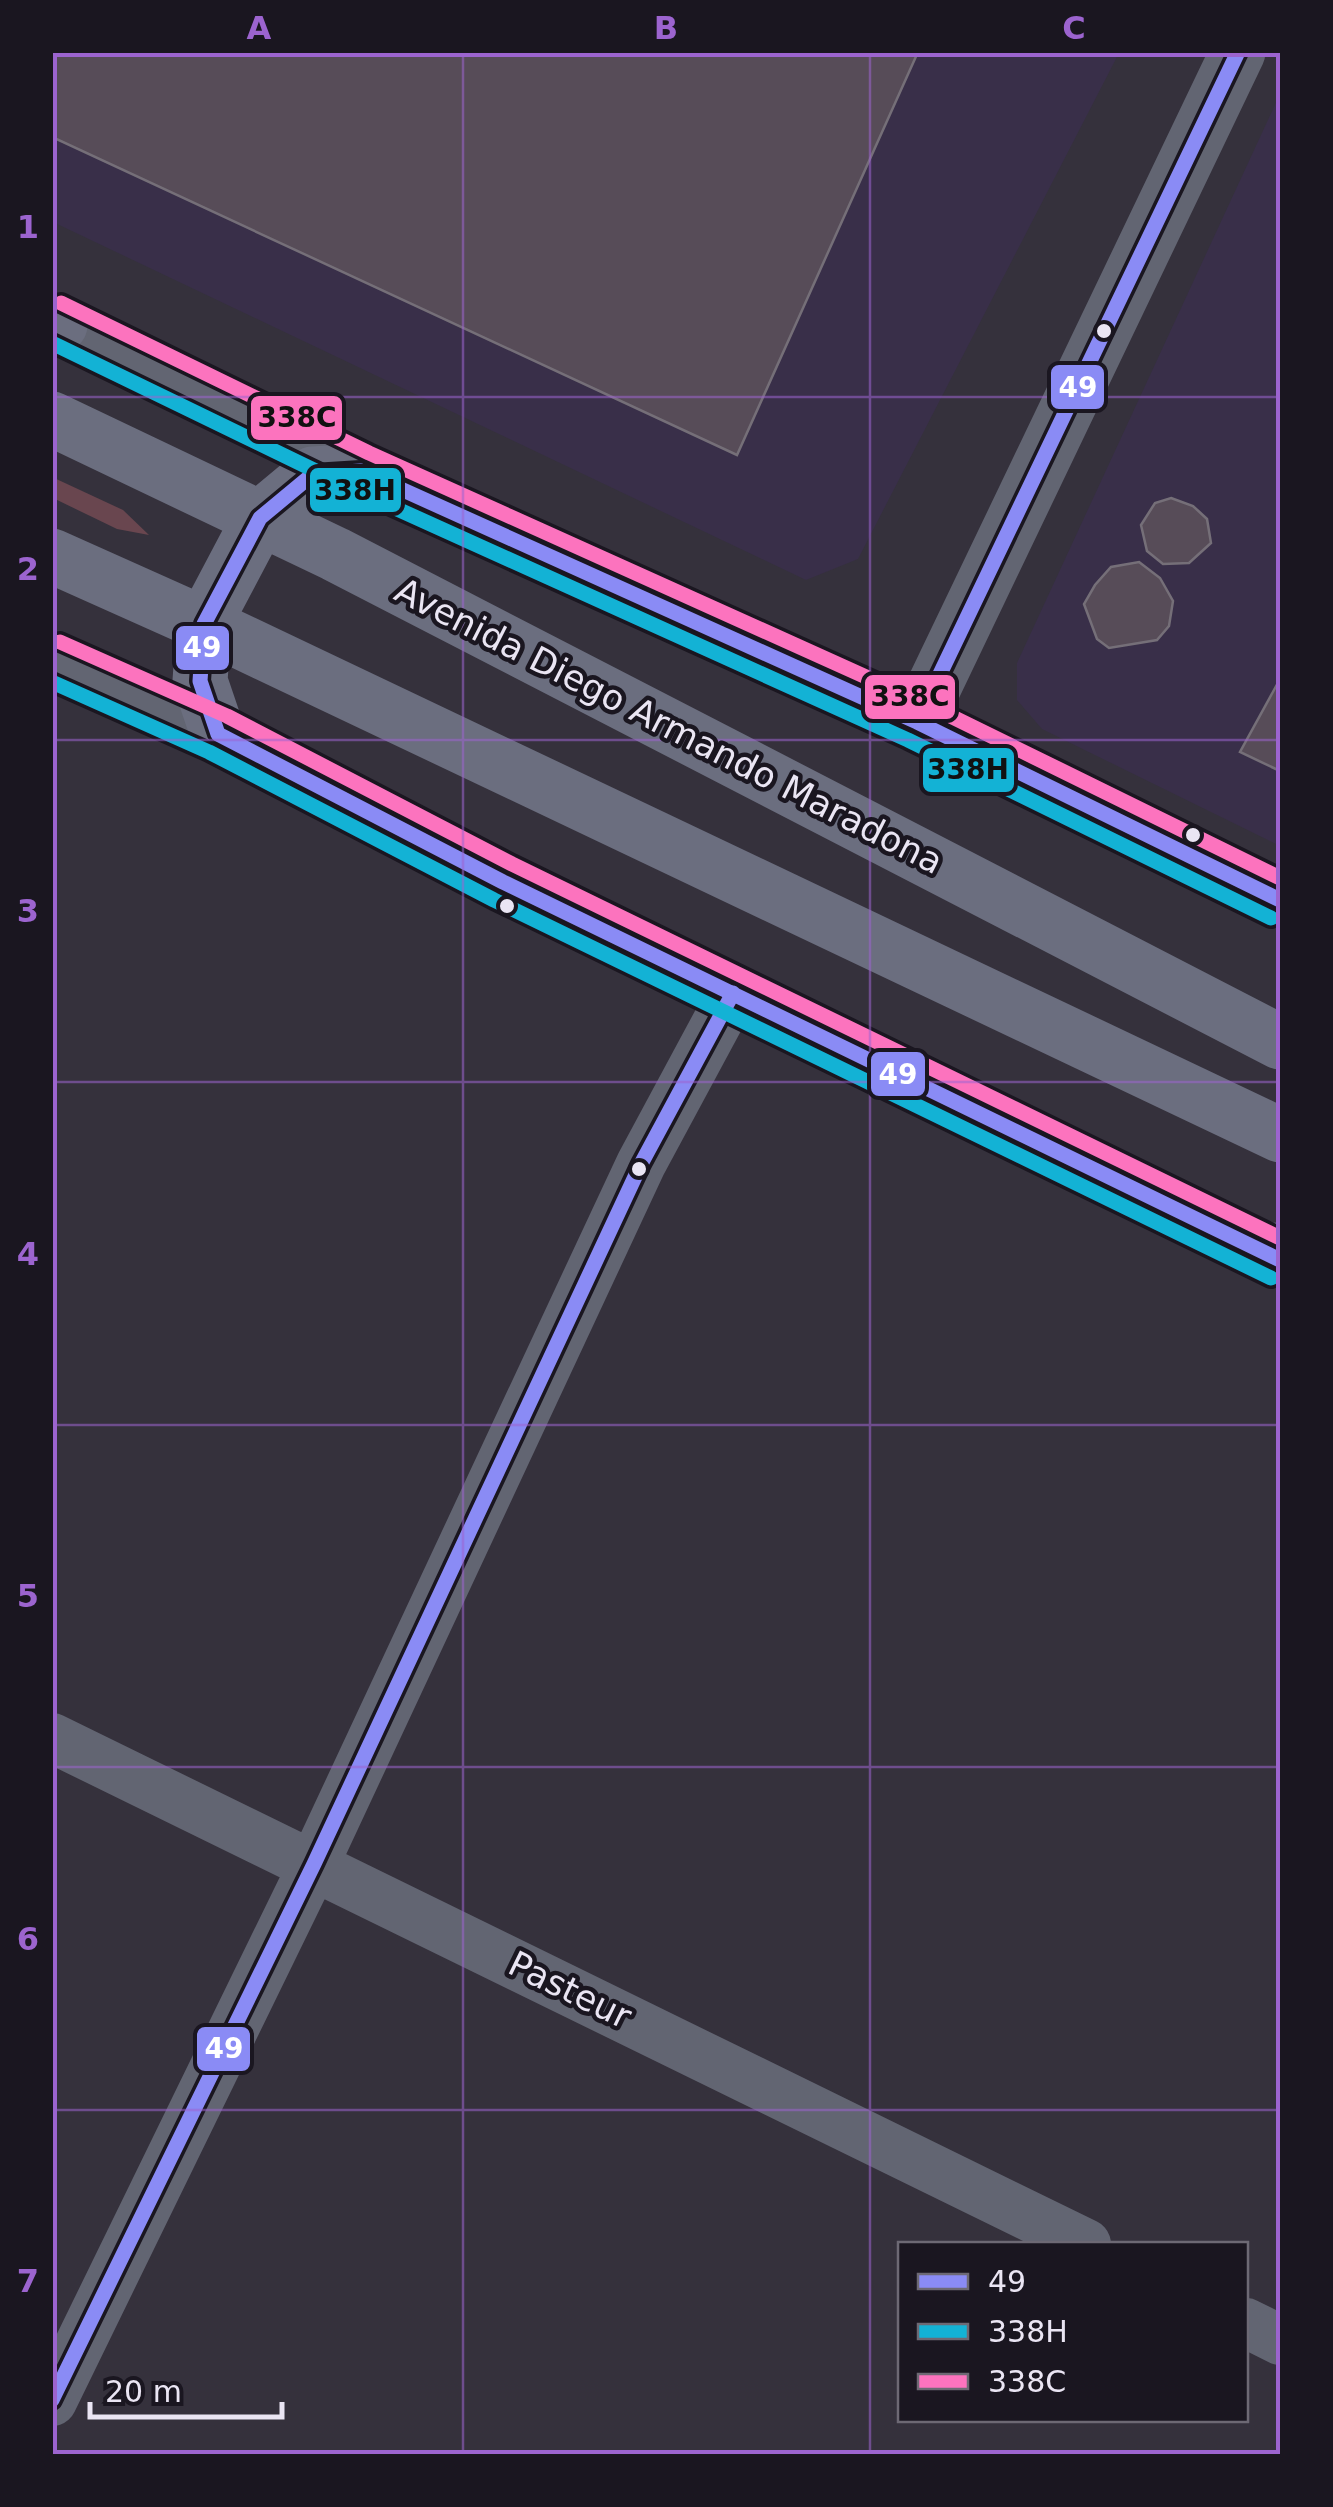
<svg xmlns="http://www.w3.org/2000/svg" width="1333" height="2507" font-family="'DejaVu Sans',sans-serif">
<rect width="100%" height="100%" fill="#35313c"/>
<!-- built -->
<path fill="#392f49" d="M52,53h1067l-261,506 -52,21 -753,-358z
M1280,94v752l-238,-117 -25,-29v-37z"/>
<!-- green -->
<path fill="#69464f" d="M52,477l71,33 26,25 -32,-6 -64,-31z"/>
<!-- building -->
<path fill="#574c58" stroke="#756f78" stroke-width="2.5" d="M52,52h866l-181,403 -685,-318z
M1171,498l22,8 14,13 4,24 -22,20 -26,1 -16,-13 -6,-26 14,-22z
M1139,562l21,16 13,23 -4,25 -12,14 -48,8 -12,-9 -13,-35 11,-19 16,-18z
M1280,679v92l-40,-19z"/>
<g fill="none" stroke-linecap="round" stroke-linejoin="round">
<!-- minor -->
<path stroke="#626572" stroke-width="50" d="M52,1738l1034,506
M1246,2323l34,17
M52,2401l262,-537 327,-700 92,-171"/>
<!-- tertiary -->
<path stroke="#626572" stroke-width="55" d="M52,321l309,150 556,251 363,178
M52,660l166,74 285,148 777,378
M917,722l321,-670"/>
<!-- primary -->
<path stroke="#6b6e7f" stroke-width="55" d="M52,323l8,2
M52,419l283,135 945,488
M52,556l152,68 1076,511
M218,734l-18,-53 4,-57 56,-106 53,-44 48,-3
M1261,1251l19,-1"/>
<!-- bus-1 casing -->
<g stroke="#1a1620" stroke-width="22">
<path id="bus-1" d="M917,722l321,-670
M1280,900l-363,-178 -556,-251 -48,3 -53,44 -56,106 -4,57 18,53 285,148 777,378
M52,2400l262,-536 327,-700 92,-171"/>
</g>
<!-- bus-2 casing -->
<g stroke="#1a1620" stroke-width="22">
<path id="bus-2" d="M52,343l301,146 555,251 363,178
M52,682l157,70 285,148 777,378"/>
</g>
<!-- bus-3 casing -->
<g stroke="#1a1620" stroke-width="22">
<path id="bus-3" d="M61,303l308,150 557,251 354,174
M60,642l167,74 285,148 768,374"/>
</g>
<!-- bus-1 -->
<use href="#bus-1" stroke="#8a8bf5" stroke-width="15"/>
<!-- bus-2 -->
<use href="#bus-2" stroke="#13b2d5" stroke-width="15"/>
<!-- bus-3 -->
<use href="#bus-3" stroke="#fc73be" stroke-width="15"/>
</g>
<!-- grid -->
<path fill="none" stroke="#9c64cf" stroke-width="2.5" stroke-opacity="0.55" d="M463,52v2402M870,52v2402M52,397h1228M52,740h1228M52,1082h1228M52,1425h1228M52,1767h1228M52,2110h1228"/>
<!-- markers -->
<g fill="#eae5f3" stroke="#1a1620" stroke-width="4">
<circle cx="1104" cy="331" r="9"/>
<circle cx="1193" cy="835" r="9"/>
<circle cx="507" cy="906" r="9"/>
<circle cx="639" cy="1169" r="9"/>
</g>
<g text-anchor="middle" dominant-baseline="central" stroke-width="9" stroke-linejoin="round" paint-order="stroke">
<!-- street labels -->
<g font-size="35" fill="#eae5f3" stroke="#1a1620">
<text transform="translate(669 726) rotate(27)">Avenida Diego Armando Maradona</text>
<text transform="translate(570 1990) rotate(26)">Pasteur</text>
</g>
</g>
<g stroke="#1a1620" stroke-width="4">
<rect x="1049" y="363" width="57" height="48" rx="10" fill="#8a8bf5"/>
<rect x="249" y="394" width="95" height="48" rx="10" fill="#fc73be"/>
<rect x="308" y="466" width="95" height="48" rx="10" fill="#13b2d5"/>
<rect x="174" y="624" width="57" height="48" rx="10" fill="#8a8bf5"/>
<rect x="863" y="673" width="94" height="48" rx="10" fill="#fc73be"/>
<rect x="921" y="746" width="95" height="48" rx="10" fill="#13b2d5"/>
<rect x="869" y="1050" width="58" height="48" rx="10" fill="#8a8bf5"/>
<rect x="195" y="2025" width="57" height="48" rx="10" fill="#8a8bf5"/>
</g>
<g font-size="28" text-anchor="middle" font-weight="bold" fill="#fff">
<text x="1078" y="397">49</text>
<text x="202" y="657">49</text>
<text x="898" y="1084">49</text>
<text x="224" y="2058">49</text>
</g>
<g font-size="28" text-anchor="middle" font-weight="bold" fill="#111">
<text x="297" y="427">338C</text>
<text x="355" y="500">338H</text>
<text x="910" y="706">338C</text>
<text x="968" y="779">338H</text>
</g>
<!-- border -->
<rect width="1333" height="2507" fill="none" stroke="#1a1620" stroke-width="110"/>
<!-- legend -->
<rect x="898" y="2242" width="350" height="180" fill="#1a1620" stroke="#6d6974" stroke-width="2.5"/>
<rect x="918" y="2274" width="50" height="15" fill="#8a8bf5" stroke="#6d6974" stroke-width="2.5"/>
<text x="988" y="2292" font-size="30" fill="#eae5f3">49</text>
<rect x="918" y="2324" width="50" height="15" fill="#13b2d5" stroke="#6d6974" stroke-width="2.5"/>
<text x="988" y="2342" font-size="30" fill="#eae5f3">338H</text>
<rect x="918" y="2374" width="50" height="15" fill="#fc73be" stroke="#6d6974" stroke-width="2.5"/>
<text x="988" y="2392" font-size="30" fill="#eae5f3">338C</text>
<!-- scale -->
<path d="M90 2402v15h192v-15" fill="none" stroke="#eae5f3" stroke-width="5"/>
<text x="105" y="2402" font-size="30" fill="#eae5f3" stroke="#1a1620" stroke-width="8" paint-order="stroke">20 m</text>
<rect x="55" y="55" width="1223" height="2397" fill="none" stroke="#9c64cf" stroke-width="4"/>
<g font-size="32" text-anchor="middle" font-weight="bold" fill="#9c64cf">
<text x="259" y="39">A</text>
<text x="666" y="39">B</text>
<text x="1074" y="39">C</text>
<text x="28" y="238">1</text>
<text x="28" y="580">2</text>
<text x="28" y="922">3</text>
<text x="28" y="1265">4</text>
<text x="28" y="1607">5</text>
<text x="28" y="1950">6</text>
<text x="28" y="2292">7</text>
</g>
</svg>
